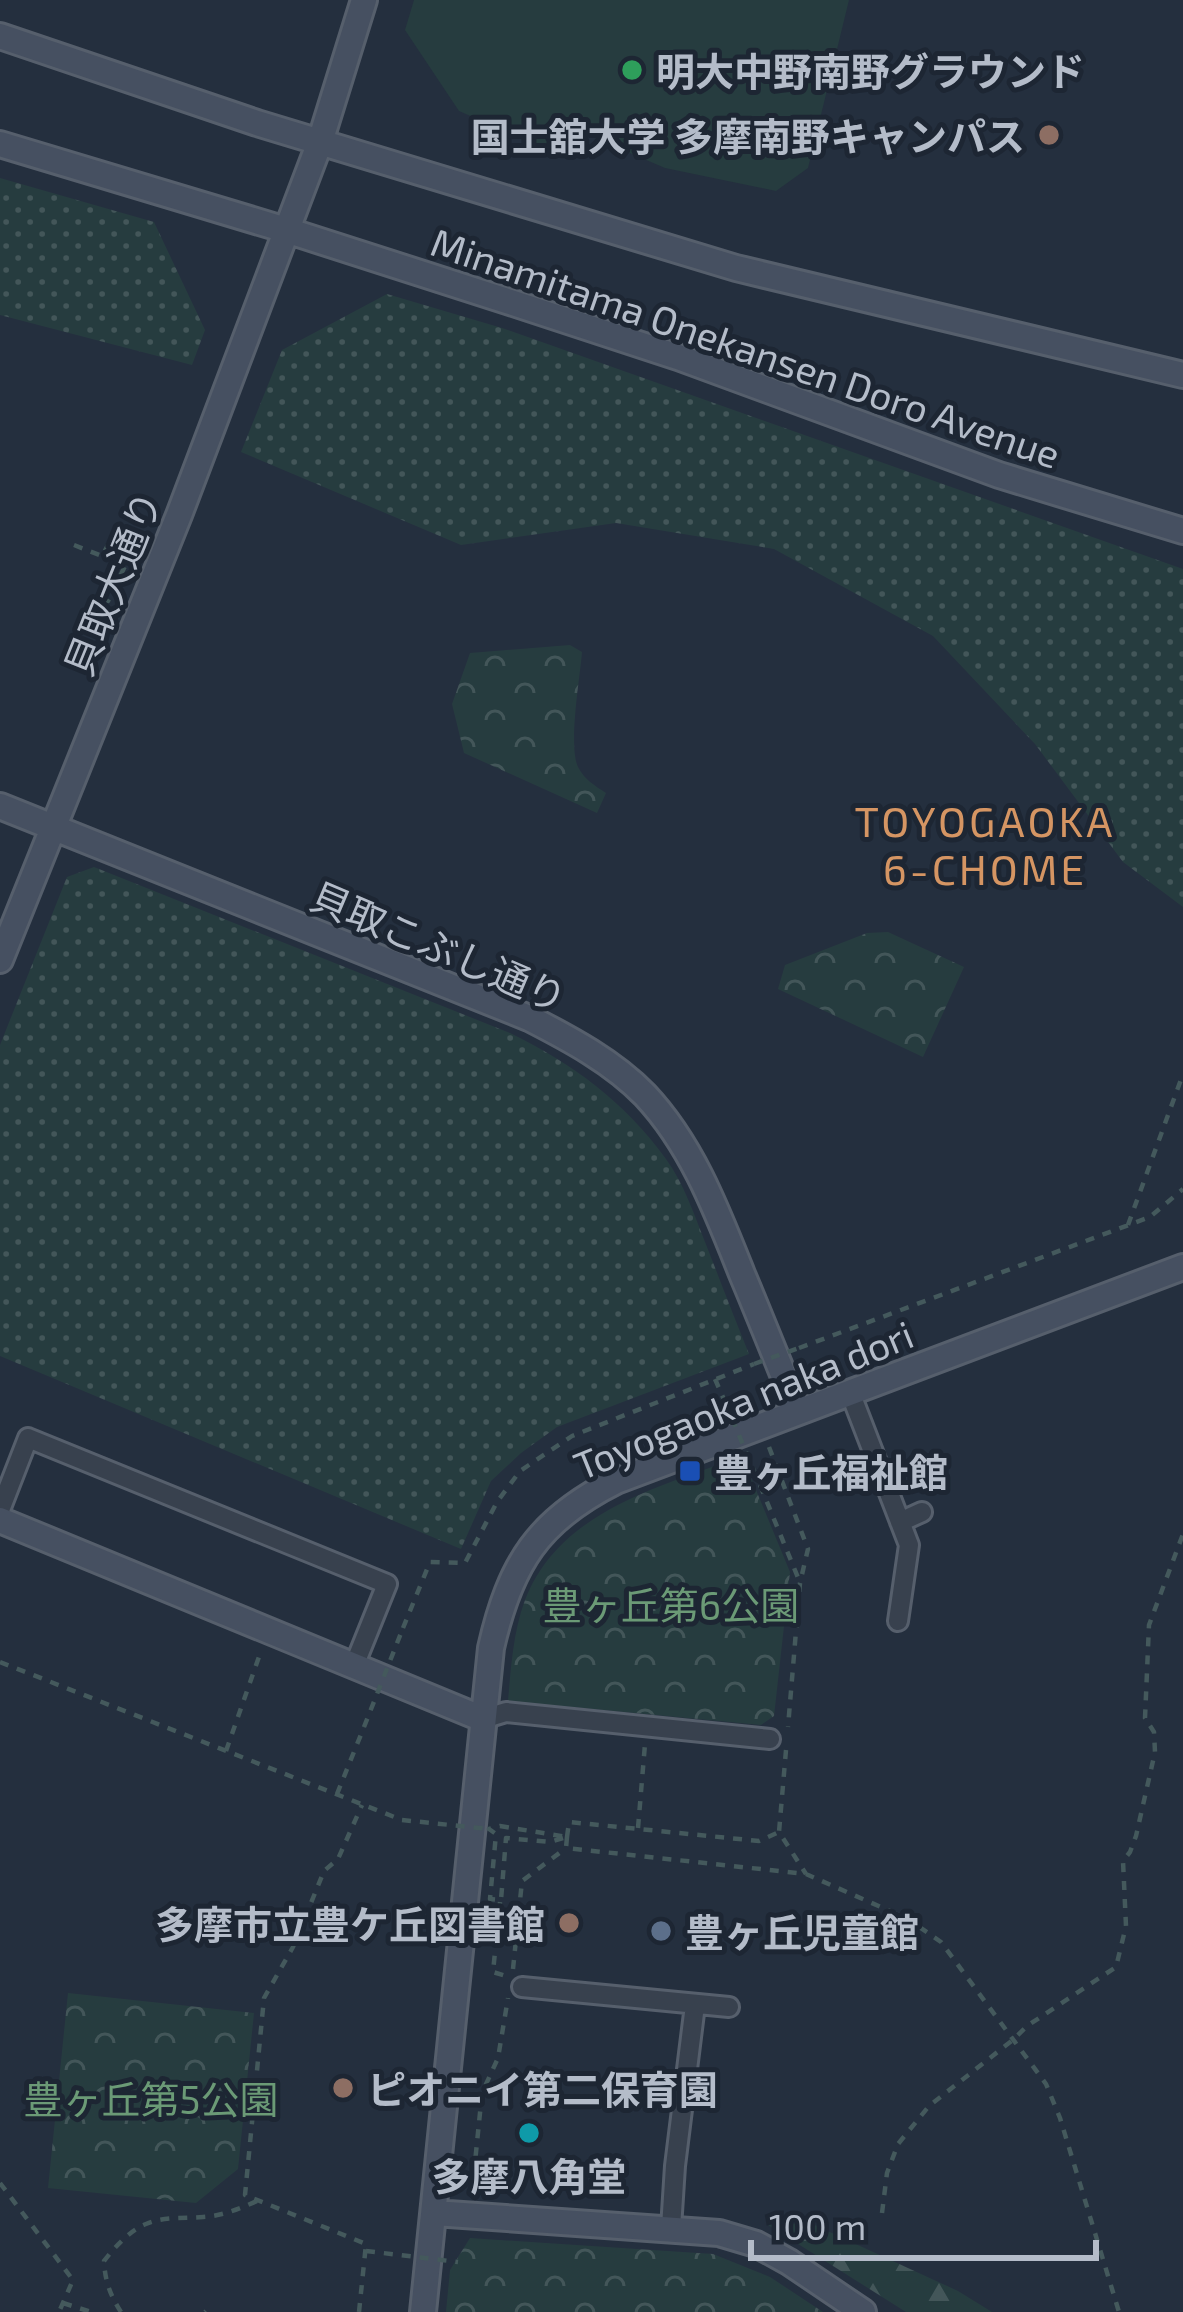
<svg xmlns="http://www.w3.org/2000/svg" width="1183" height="2312" font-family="'Exo 2','Noto Sans JP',sans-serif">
<defs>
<pattern id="grass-dots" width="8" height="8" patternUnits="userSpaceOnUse" patternTransform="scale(3)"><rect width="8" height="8" fill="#263c3f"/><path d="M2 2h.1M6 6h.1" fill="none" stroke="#435659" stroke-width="1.8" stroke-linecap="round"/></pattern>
<pattern id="forest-firs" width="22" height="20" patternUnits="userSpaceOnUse" patternTransform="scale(3)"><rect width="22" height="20" fill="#263c3f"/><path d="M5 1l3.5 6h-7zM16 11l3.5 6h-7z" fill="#435659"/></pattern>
<pattern id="park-crowns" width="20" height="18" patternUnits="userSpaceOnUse" patternTransform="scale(3)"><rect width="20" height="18" fill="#263c3f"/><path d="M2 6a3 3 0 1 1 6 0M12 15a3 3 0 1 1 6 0" fill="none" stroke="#435659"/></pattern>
</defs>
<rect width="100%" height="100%" fill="#242f3e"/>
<!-- grass -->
<path fill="url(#grass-dots)" d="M0,178l154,44 51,108 -13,35 -192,-50z
M387,294l115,34 681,241v338l-60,-45 -88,-118 -102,-108 -159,-87 -158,-26 -155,22 -220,-93 41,-102z
M94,867l416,166c62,30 116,70 156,126 18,25 28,55 39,83 15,38 29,75 44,112l-192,73 -36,26 -30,28 -30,68 -461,-193v-311l67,-168z"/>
<!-- forest -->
<path fill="url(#forest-firs)" d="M810,2223l148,68 34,21h-86l-138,-87z"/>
<!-- park -->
<path fill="url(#park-crowns)" d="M570,645l12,7c-2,26 -14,93 -4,115 6,12 17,19 28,26l-9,20 -133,-60 -12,-49 18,-51z
M888,932l76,35 -41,90 -145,-68 7,-24 82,-32z
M742,1456l48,116 -16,144 -13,9 -253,-24c3,-33 5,-69 17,-101 35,-90 136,-113 217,-144z
M68,1993l186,20 -16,156 -42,34 -148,-15z
M470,2238l243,16 57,23 53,35h-377l4,-42z"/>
<!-- pitch -->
<path fill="#263c3f" d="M414,0h435l-41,168 -32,23 -111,-23 -82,-35 -12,27 -112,-49 -54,-81z"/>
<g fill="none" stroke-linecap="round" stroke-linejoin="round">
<!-- street casing -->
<g stroke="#565f6c" stroke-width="24">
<path id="street" d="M850,1392l59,153 -11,76
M0,1510l28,-72 359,146 -33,82
M900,1522l22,-10
M483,1719l23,-7 264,27
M522,1987l207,20
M671,2228l4,-62 20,-161"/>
</g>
<!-- secondary casing -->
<g stroke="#565f6c" stroke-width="30">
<path id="secondary" d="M0,36l257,87 479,145 447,107
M0,144l286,86 221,71 171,56 321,118 184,56
M0,806l529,212c41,21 84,44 116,77 47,50 72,116 97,179 19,45 37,91 56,137
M0,960l179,-445 141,-373 44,-142
M0,1520l483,199
M434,2213l285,20 37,11 33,18 74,50
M423,2312l68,-664c19,-84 47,-128 125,-167l567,-214"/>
</g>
<!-- path -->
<path stroke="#44595c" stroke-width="4.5" stroke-dasharray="9 9" stroke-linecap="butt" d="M74,545l28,11 16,-29 6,2 -24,69 8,3 17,-35 8,2
M1128,1225l55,-151
M799,1348l351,-131 33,-28
M715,1379l10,23
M769,1447l39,102 -8,34 -12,144
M760,1485l39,95
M403,1628l27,-66 35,1 32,-61 23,-31 52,-35 182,-72
M0,1662l402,158
M786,1750l-7,82 27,42
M226,1751l34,-97
M337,1794l27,-67
M500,1826l67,11 -17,5 -44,-4 -5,62 -11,-1 6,-65 -7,-5z
M638,1828l7,-84
M567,1837l-1,11 240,26 102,45 33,23 105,142 14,34 59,194
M567,1837l2,-15 190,19 20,-9
M500,1902l-7,70 13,4
M513,1969l9,-88 44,-33
M0,2183l73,97 -14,32
M472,2192l10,-99 16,-35 10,-60
M882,2213l5,-40 11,-29 31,-38 85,-67 13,-13 89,-59 10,-41 -3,-65 7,-9 6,-16 19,-84 -1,-20 -9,-14 4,-93 34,-91
M63,2303l28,9
M121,2312c-11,-17 -16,-31 -17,-51 11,-14 25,-30 42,-37 19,-8 37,-5 57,-7 19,-1 36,-8 54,-16
M205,2312l1,-1
M359,2312l7,-68 -121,-49 19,-197 29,-51 31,-76 14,-12 24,-54"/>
<!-- street -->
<use href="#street" stroke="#38414e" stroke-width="18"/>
<!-- secondary -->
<use href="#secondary" stroke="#465061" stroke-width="24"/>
<!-- path-bridge -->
<path stroke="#44595c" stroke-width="4.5" stroke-dasharray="9 9" stroke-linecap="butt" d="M754,1364l45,-16
M725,1402l35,83
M364,1727l39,-99
M402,1820l87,9
M366,2251l92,11"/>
</g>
<!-- markers -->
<circle fill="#2e9e5b" stroke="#1d2633" stroke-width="4.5" cx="632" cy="70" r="12"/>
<g fill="#8d6e63" stroke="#1d2633" stroke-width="4.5">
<circle cx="1049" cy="135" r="12"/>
<circle cx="569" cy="1923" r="12"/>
<circle cx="343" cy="2088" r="12"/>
</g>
<rect fill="#1a4fb4" stroke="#1d2633" stroke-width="4.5" x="678" y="1459" width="24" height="24" rx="6"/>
<circle fill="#5c6f8a" stroke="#1d2633" stroke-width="4.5" cx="661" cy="1931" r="12"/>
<circle fill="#0f9aa8" stroke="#1d2633" stroke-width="4.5" cx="529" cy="2133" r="12"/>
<g text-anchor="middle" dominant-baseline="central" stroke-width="10" stroke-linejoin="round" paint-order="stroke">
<!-- poi labels -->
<g font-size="39" font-weight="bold" fill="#b4bcc9" stroke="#1d2633" text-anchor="start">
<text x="656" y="70">明大中野南野グラウンド</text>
<text x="1025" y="135" text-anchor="end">国士舘大学 多摩南野キャンパス</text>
<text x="714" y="1471">豊ヶ丘福祉館</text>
<text x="545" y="1923" text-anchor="end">多摩市立豊ケ丘図書館</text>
<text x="685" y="1931">豊ヶ丘児童館</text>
<text x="367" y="2088">ピオニイ第二保育園</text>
<text x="529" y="2175" text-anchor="middle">多摩八角堂</text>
</g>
<!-- street labels -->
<g font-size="39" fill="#b4bcc9" stroke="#1d2633">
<text transform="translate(746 347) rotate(19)">Minamitama Onekansen Doro Avenue</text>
<text transform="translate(112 583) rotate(-68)">貝取大通り</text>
<text transform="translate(439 946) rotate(23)">貝取こぶし通り</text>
<text transform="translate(743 1399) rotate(-22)">Toyogaoka naka dori</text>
</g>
<!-- park labels -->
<g font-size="39" fill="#6b9a76" stroke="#1d2633">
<text x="671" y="1604">豊ヶ丘第6公園</text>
<text x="151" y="2098">豊ヶ丘第5公園</text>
</g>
<!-- neighbourhood labels -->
<g font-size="42" letter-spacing="3" fill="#d59563" stroke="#1d2633">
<text x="985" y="820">TOYOGAOKA<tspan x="985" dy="48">6-CHOME</tspan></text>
</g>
</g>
<!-- scale -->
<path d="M751 2240v18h345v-18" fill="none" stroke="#b4bcc9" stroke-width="6"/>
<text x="769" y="2240" font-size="36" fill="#b4bcc9" stroke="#1d2633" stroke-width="9" paint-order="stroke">100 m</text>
</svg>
